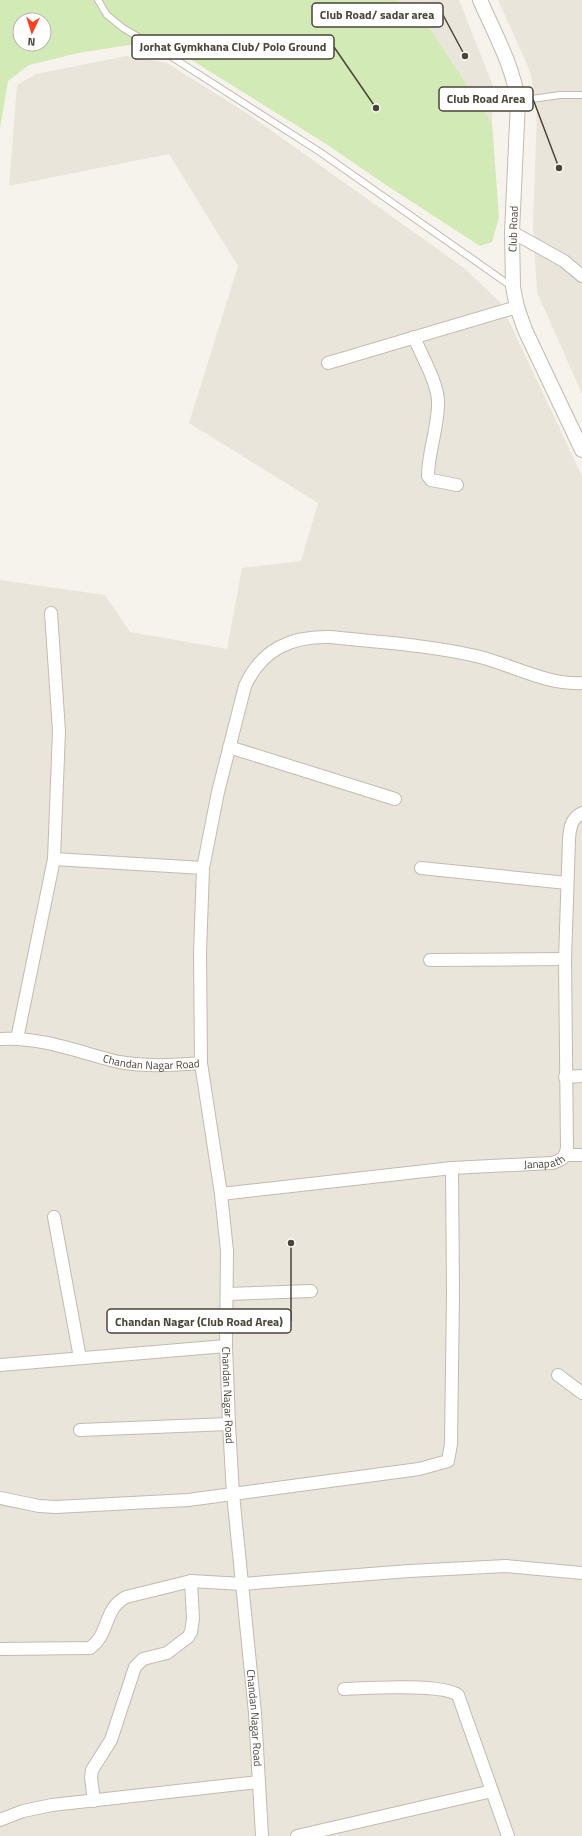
<svg xmlns="http://www.w3.org/2000/svg" width="582" height="1836" font-family="'Titillium Web',sans-serif">
<rect width="100%" height="100%" fill="#f6f3ec"/>
<!-- residential -->
<path fill="#eae5da" d="M398,0h61l34,86 -1,37 -65,-99z
M498,0h84v394l-45,-102 -4,-65 4,-118 -7,-38z
M126,56l41,7 81,51 216,154 36,34 82,174v1360h-582v-1256l105,15 25,37 97,17 15,-81 59,-7 17,-58 -129,-80 49,-157 -69,-112 -160,32 8,-101 19,-11z"/>
<!-- green -->
<path fill="#d2eab5" fill-rule="evenodd" d="M0,0h398l29,24 65,99 7,94 -7,25 -12,4 -94,-61 -60,-41 -157,-98 -40,-1 -51,8 -49,12 -21,16 -8,48zM20,20h24v24h-24z"/>
<g fill="none" stroke-linecap="round" stroke-linejoin="round">
<!-- service casing -->
<g stroke="#c2bbae" stroke-width="8">
<path id="service" d="M98,0l9,15 16,13 41,24 156,100 191,134
M518,101l42,-6h22"/>
</g>
<!-- minor casing -->
<g stroke="#c2bbae" stroke-width="14">
<g id="minor">
<path d="M512,232l52,29 18,15"/>
<path d="M414,337c8,20 22,42 24,63 1,26 -10,51 -10,76l3,4 26,5"/>
<path d="M328,363l189,-56"/>
<path d="M229,747l166,52"/>
<path d="M54,859l149,9"/>
<path d="M421,868l146,15"/>
<path d="M430,960l135,-1"/>
<path id="s1" d="M0,1039c40,-3 81,14 119,23 28,5 55,3 82,1l20,131 6,57 -1,95 3,78 4,70 22,219 7,123"/>
<path d="M17,1039l37,-180 5,-128 -8,-118"/>
<path d="M201,1063l-1,-110 3,-85 15,-76 27,-106c17,-37 46,-50 85,-49 48,5 98,8 146,19 35,8 69,29 106,27"/>
<path d="M565,1077l17,-1"/>
<path d="M565,1155h17"/>
<path id="s2" d="M221,1194l231,-26 100,-5c10,-3 13,-5 15,-15l-2,-189 4,-120c1,-12 2,-20 13,-26"/>
<path d="M54,1217l26,141"/>
<path d="M227,1294l84,-3"/>
<path d="M0,1365l226,-19"/>
<path d="M558,1375l24,18"/>
<path d="M80,1430l149,-6"/>
<path d="M0,1498l39,8 17,1 132,-7 231,-31 29,-8 3,-17 2,-151 -1,-125"/>
<path d="M0,1649l90,-1c20,-14 13,-39 36,-51l65,-16 51,3 167,-13 97,-5 76,7"/>
<path d="M344,1689c23,-1 97,-6 114,6l50,141"/>
<path d="M94,1801l-3,-23 1,-8 19,-30 24,-73 8,-8 24,-6 21,-16 3,-5 2,-13 -2,-38"/>
<path d="M0,1820l23,-9 29,-6 206,-23"/>
<path d="M297,1836l195,-45"/>
</g>
</g>
<!-- tertiary casing -->
<g stroke="#c2bbae" stroke-width="16">
<path id="tertiary" d="M480,0c14,32 33,66 38,101l-6,131 1,55 4,20 8,23 57,120"/>
</g>
<!-- service -->
<use href="#service" stroke="#fff" stroke-width="6"/>
<!-- minor -->
<use href="#minor" stroke="#fff" stroke-width="12"/>
<!-- tertiary -->
<use href="#tertiary" stroke="#fff" stroke-width="14"/>
</g>
<g text-anchor="middle" dominant-baseline="central" stroke-width="3" stroke-linejoin="round" paint-order="stroke">
<!-- street labels -->
<g font-size="11" fill="#4b4439" stroke="#fff">
<text transform="translate(513 229) rotate(-88)">Club Road</text>
<text stroke="none"><textPath href="#s1" startOffset="154">Chandan Nagar Road</textPath></text>
<text stroke="none"><textPath href="#s2" startOffset="325">Janapath</textPath></text>
<text stroke="none"><textPath href="#s1" startOffset="538">Chandan Nagar Road</textPath></text>
<text stroke="none"><textPath href="#s1" startOffset="862">Chandan Nagar Road</textPath></text>
</g>
</g>
<!-- callouts -->
<path fill="none" stroke="#4b4439" stroke-width="1.5" d="M465 56L443 15M376 108L334 47M559 168L533 99M291 1243L291 1321"/>
<g fill="#4b4439" stroke="#fff" stroke-width="1.5">
<circle cx="465" cy="56" r="4"/>
<circle cx="376" cy="108" r="4"/>
<circle cx="559" cy="168" r="4"/>
<circle cx="291" cy="1243" r="4"/>
</g>
<g fill="#fff" stroke="#4b4439" stroke-width="1.5">
<rect x="312" y="3" width="131" height="24" rx="4"/>
<rect x="132" y="35" width="202" height="24" rx="4"/>
<rect x="439" y="87" width="94" height="24" rx="4"/>
<rect x="107" y="1309" width="184" height="24" rx="4"/>
</g>
<g font-size="12" text-anchor="middle" font-weight="bold" fill="#4b4439">
<text x="377" y="19">Club Road/ sadar area</text>
<text x="233" y="51">Jorhat Gymkhana Club/ Polo Ground</text>
<text x="486" y="103">Club Road Area</text>
<text x="199" y="1326">Chandan Nagar (Club Road Area)</text>
</g>
<!-- north arrow -->
<g transform="translate(32 32) rotate(184)"><circle r="19" fill="#ffffff" stroke="#b7b4b0"/>
<path d="M0-3L7 15L0 10L-7 15Z" fill="#fc3f1d"/>
<text y="-6" font-size="11" font-weight="bold" text-anchor="middle" fill="#4b4439">N</text>
</g>
</svg>
